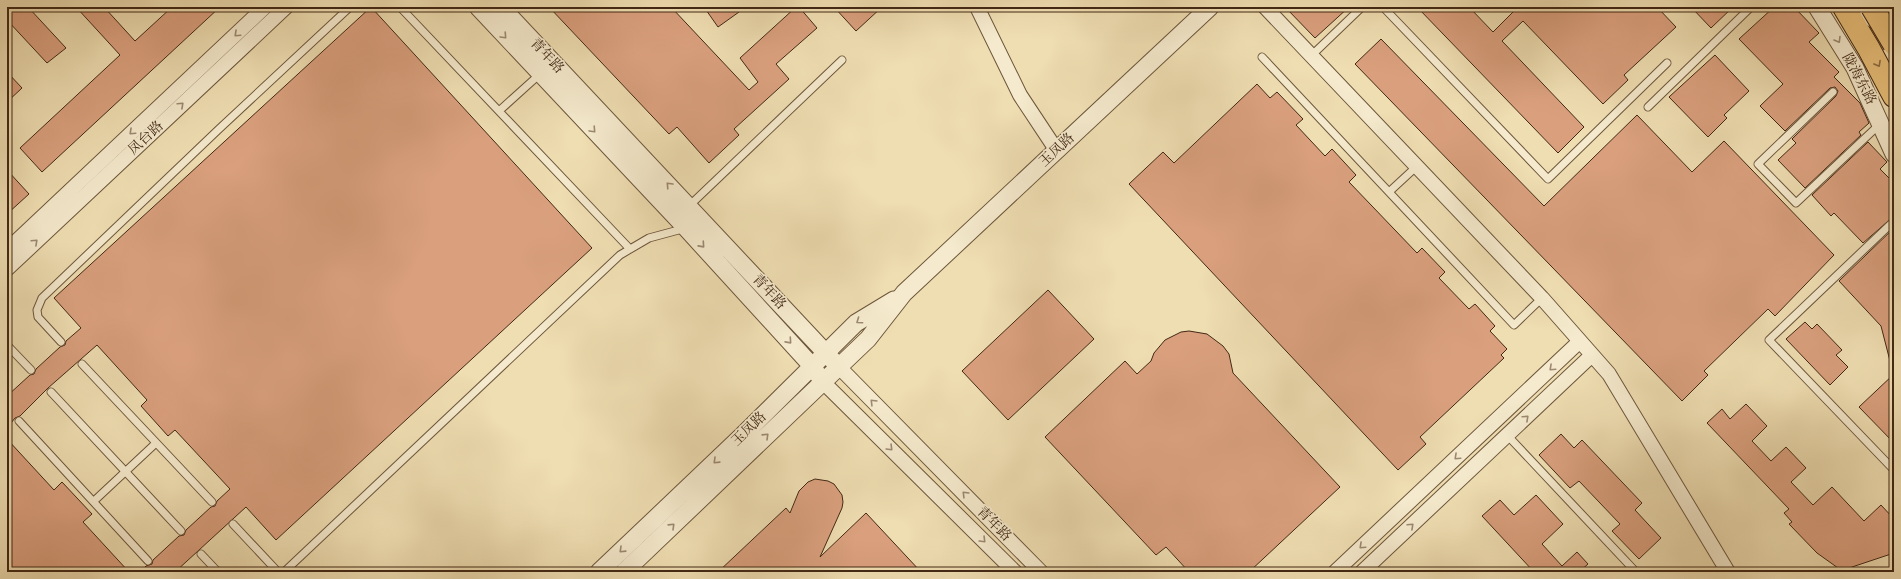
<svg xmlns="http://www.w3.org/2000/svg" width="1901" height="579" font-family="'Old Standard TT','Noto Serif SC',serif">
<rect width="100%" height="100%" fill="#efdeb2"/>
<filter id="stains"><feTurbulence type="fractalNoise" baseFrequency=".005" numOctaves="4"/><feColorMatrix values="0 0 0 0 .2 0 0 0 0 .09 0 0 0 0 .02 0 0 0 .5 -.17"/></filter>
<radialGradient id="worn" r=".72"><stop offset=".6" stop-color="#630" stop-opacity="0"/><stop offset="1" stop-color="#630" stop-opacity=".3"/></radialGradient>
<!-- building -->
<path fill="#daa07e" stroke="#422815" d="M7,7h21l38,41 -19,15 -40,-43z
M76,7h28l31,34 37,-34h48l-178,165 -22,-24 100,-93z
M371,7l221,241 -316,292 -30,-33 -71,65h-35l6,-6 6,-2 1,-4 26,-24 5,-1 2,-5 25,-23 4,-1 2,-5 13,-12 -55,-59 -7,6 -27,-30 6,-6 -50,-55 -49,43 -28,28 -5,2 -8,10v-32l23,-21 4,-1 2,-5 24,-22 5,-2 1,-4 15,-13 -27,-30z
M549,7h122l78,83 9,-8 -18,-24 56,-51h3l18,21 -41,36 13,15 -55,50 5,6 -30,28 -32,-36 -8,7z
M704,7h42l-28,20z
M834,7h48l-26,24z
M1285,7h64l-34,31z
M1417,7h52l24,25 25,-25h139l19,20 -52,48 4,5 -25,24 -80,-83 -21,20 82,86 -26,26z
M1691,7h42l-22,21z
M1774,7h20l25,26 -10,9 30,30 -5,5 26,26 9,20 -10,9 2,3 -56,53 -27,-28 18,-17 -4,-4 44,-43 2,-5 -3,-4 -5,1 -45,43 -25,-25 23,-22 -44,-45z
M1381,39l163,167 93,-91 55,57 32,-31 110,114 -59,61 -7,-7 -64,62 4,4 -26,26 -327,-337z
M1715,55l34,36 -25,24 3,3 -19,19 -39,-40z
M7,72l15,16 -15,14z
M1257,84l13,14 7,-6 26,27 -7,6 29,31 7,-7 24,26 -7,7 68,71 5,-5 23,24 -6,6 30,31 6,-5 20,22 -5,5 17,18 -6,6 3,3 -84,79 6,7 -28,26 -269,-286 34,-32 11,11z
M1868,142l19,20 -7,7 14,14v33l-31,27 -29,-30 -3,3 -19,-21z
M7,170l22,24 -22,20z
M1894,228v133h-4l-9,-35 -42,-45z
M1048,290l46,49 -86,81 -46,-49z
M1805,322l7,7 5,-5 25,26 -6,5 12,12 -18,18 -44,-46z
M1189,331l18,3 16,12 6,8 4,19 107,114 -91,85h-60l-23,-25 -10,8 -111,-118 80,-76 12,13 14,-13 3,-8 11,-13 16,-8z
M1894,374v69l-35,-36z
M1746,404l21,22 -15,15 19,20 15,-14 20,21 -15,14 22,23 19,-18 32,34 17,-16 13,14v34l-48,16 -8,-1 -21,-15 -28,-29 3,-2 -8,-9 5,-4 -82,-86 15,-14 8,10z
M1561,434l13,14 8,-8 60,63 -7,7 26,28 -22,21 -27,-28 8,-7 -41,-43 -9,7 -31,-33z
M7,439l47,51 8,-8 30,32 -9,8 46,50h-122z
M815,479l13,2 6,3 8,11 1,7 -1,6 -22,49 46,-44 55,59h-203l68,-64 4,5 9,-22 9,-9z
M1536,495l27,29 -21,20 20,22 15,-14 11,12 -9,8h-45l-52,-56 18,-16 14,15z"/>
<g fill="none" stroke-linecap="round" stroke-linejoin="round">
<!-- service casing -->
<g stroke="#6d563c" stroke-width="9">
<path id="service" d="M400,7l230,242
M1383,7l165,172 119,-116
M1311,56l51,-49
M1262,57l252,268 28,-27
M1833,92l-75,72 38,39 84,-79
M1648,107l103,-100
M499,111l41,-37
M1389,192l27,-25
M689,206l153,-146
M1894,221l-125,119 125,130
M61,342l-23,-25 -1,-7 5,-12 177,-169 131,-122
M7,345l24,25
M82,364l130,138
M51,392l130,139
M19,421l129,140
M1507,435l129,137
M94,501l62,-58
M233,524l45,48
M201,554l17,18
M284,572l336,-317 29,-17 37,-10"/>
</g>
<!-- minor casing -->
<g stroke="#6d563c" stroke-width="16">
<path id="minor" d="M977,7l43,88 37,56
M1265,7l277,291 67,76 119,198
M7,250l258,-243
M7,269l279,-262
M839,367l202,205
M823,382l192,190
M1335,572l245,-231
M1362,572l230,-217"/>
</g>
<!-- tertiary casing -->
<g stroke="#6d563c" stroke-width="19">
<path id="tertiary" d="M478,7l208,221 126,138 11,16
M501,7l338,360
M1817,7l38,61 39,86
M1856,7l25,17
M599,572l143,-136 114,-113 38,-23
M624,572l244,-233 36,-46 306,-286"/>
</g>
<!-- trunk casing -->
<g stroke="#422815" stroke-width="24">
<path id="trunk" d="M1844,7l25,42 25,47"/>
</g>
<!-- service -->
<use href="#service" stroke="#f5eacd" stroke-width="7"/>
<!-- minor -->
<use href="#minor" stroke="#f5eacd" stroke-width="14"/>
<!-- tertiary -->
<use href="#tertiary" stroke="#f5eacd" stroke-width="17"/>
<!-- trunk -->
<use href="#trunk" stroke="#e8bf79" stroke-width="22"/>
<!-- trunk-bridge casing -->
<g stroke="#422815" stroke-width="24" stroke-linecap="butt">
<path id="trunk-bridge" d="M1872,7l22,37"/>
</g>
<!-- trunk-bridge -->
<use href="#trunk-bridge" stroke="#e8bf79" stroke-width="22"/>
</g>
<!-- one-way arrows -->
<defs><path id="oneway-chevron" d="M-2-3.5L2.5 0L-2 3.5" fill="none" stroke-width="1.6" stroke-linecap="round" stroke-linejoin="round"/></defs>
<g stroke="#9c8971">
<use href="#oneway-chevron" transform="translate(237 34) rotate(137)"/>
<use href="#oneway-chevron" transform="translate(504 36) rotate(47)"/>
<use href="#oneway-chevron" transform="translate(1838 40) rotate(59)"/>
<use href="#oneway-chevron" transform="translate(181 105) rotate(-43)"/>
<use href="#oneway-chevron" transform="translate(593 130) rotate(47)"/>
<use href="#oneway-chevron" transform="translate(132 132) rotate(137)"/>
<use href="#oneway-chevron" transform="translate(669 185) rotate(-133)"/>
<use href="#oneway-chevron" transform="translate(35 242) rotate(-43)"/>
<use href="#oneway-chevron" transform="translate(702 245) rotate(48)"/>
<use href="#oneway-chevron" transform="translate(859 321) rotate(145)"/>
<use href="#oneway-chevron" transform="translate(789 341) rotate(48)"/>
<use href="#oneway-chevron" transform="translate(1552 368) rotate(137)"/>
<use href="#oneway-chevron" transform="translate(873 402) rotate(-135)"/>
<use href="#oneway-chevron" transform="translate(1526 418) rotate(-43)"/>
<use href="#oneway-chevron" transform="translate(766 436) rotate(-44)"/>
<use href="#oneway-chevron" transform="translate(890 448) rotate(45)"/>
<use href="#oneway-chevron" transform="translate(1457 457) rotate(137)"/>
<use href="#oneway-chevron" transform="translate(716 461) rotate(136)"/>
<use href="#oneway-chevron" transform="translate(965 494) rotate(-135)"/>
<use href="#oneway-chevron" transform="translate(672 526) rotate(-44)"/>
<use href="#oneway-chevron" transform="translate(1411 526) rotate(-43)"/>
<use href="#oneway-chevron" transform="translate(983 540) rotate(45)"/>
<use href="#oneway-chevron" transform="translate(1362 546) rotate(137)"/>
<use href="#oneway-chevron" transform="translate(622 550) rotate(136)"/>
</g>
<use stroke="#8d6c42" href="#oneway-chevron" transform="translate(1878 64) rotate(61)"/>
<g text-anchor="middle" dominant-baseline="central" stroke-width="3.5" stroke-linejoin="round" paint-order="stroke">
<!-- street labels -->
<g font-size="14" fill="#422815" stroke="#f5eacd">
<text transform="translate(547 56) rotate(47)">青年路</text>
<text transform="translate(1859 79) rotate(62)">陇海东路</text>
<text transform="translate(146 138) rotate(-43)">凤台路</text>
<text transform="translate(1057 150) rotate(-43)">玉凤路</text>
<text transform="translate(769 292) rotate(47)">青年路</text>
<text transform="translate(749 429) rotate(-44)">玉凤路</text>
<text transform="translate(994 524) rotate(45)">青年路</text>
</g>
</g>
<!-- margin -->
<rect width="1901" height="579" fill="none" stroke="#efdeb2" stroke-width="24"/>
<rect x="8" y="8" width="1885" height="563" fill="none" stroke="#422815" stroke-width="2"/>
<rect x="12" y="12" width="1877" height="555" fill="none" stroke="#422815"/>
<rect width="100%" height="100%" filter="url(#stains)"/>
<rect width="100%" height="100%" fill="url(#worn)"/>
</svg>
